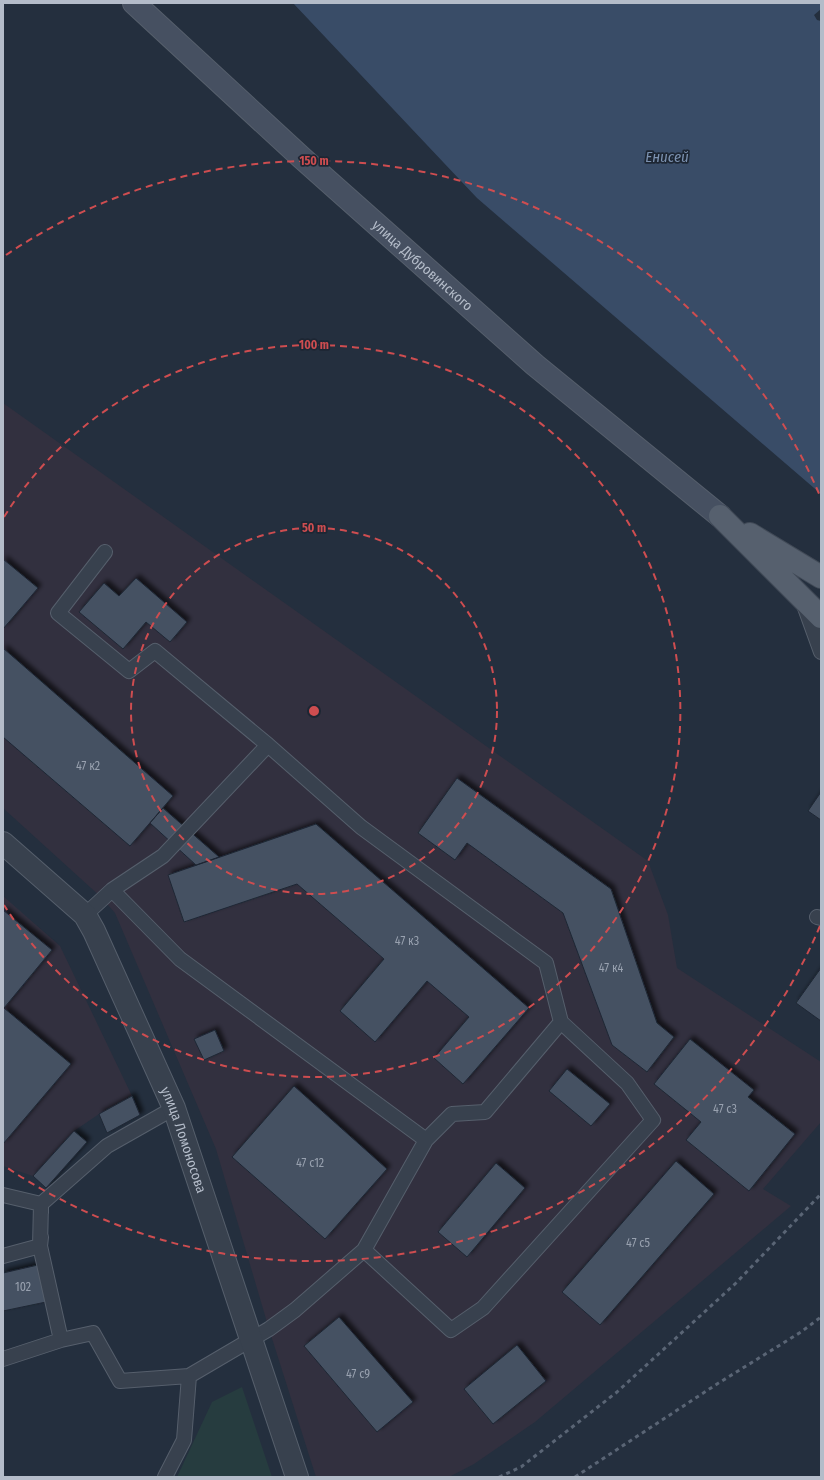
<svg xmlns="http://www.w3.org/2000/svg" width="824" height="1480" font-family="'Fira Sans Condensed',sans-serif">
<defs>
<filter id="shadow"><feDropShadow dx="3.5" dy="-3.5" stdDeviation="2" flood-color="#0009"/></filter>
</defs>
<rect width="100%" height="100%" fill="#242f3e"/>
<!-- medical -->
<path fill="#32303f" d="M3,403l645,458 20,54 9,53 144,94v60l-58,67 28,17 -256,216 -61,42 -25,13h-133l-47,-148 -53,-180 -101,-236 -13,-15 -99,-90z
M3,896l57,50 72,150 -33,18 -25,17 -41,45 -30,-10z"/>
<!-- green -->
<path fill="#263c3f" d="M242,1387l30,90h-95l35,-75z"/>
<!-- water -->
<path fill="#394c67" d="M293,3h528v6l-7,6 3,5 4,1v473l-344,-296z"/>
<!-- building -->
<path fill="#455162" stroke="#1f2835" filter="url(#shadow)" d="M3,559l35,29 -35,41z
M136,578l51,44 -17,20 -24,-20 -23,27 -44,-37 25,-29 15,13z
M3,648l170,148 -43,50 -127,-109z
M457,778l154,111 46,134 17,14 -27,35 -35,-27 -49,-132 -96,-70 -12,17 -37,-27z
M821,792v28l-13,-9z
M163,808l56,49 -23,8 -46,-42z
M316,824l213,184 -66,76 -29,-26 35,-41 -42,-36 -52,61 -35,-31 44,-52 -87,-75 -113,38 -16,-47z
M3,910l49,40 -48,58 67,56 -68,80z
M821,968v53l-25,-18z
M215,1030l9,21 -20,9 -10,-21z
M690,1039l64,51 -6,7 47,37 -46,57 -63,-51 15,-18 -47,-38z
M567,1069l43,35 -19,22 -42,-35z
M294,1086l93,83 -62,70 -93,-82z
M132,1096l8,19 -33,18 -8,-19z
M74,1131l13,11 -41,46 -13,-12z
M676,1161l38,33 -114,131 -38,-33z
M496,1163l29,25 -58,69 -29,-25z
M38,1265l8,37 -43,9v-38z
M339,1317l74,85 -36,30 -73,-86z
M517,1345l29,36 -53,43 -29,-35z"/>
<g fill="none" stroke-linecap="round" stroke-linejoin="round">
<!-- lane casing -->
<g stroke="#565f6c" stroke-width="16">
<path id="lane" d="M105,552l-47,61 71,58 26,-20 113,94
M804,605l17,47
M112,890l68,69 246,181
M85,915l27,-25 51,-34 105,-111 93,82 185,136 15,59 66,61 26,37 -170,188 -32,22 -87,-80 62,-110 26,-26 33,-2 76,-90
M817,917l4,1
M3,1195l38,9v9
M3,1256l37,-10 1,-9
M61,1340l32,-7 27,48 69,-5
M3,1359l58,-19 -21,-94 1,-42 66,-58 67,-38
M165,1477l19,-37 5,-64 80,-47 26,-19 69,-60"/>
</g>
<!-- street casing -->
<g stroke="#565f6c" stroke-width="24">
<g id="street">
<path id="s1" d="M3,843l82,72 9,16 80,177 123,369"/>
</g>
</g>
<!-- secondary casing -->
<g stroke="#565f6c" stroke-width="24">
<g id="secondary">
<path id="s2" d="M134,3l168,155 233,207 185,151"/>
</g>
</g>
<!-- primary casing -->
<g stroke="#414a57" stroke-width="24">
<path id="primary" d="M720,516l101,101
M750,534l71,43"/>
</g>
<!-- lane -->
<use href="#lane" stroke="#38414e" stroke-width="14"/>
<!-- street -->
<use href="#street" stroke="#38414e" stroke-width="22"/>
<!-- secondary -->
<use href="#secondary" stroke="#465061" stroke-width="22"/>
<!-- primary -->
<use href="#primary" stroke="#56606e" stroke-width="22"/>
<!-- rail -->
<path stroke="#5a6575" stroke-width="3" stroke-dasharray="4 4" stroke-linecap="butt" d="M499,1477l22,-10 96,-75 119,-109 85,-89
M575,1477l142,-93 84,-52 20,-15"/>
</g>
<!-- distance rings -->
<g fill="none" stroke="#ce4d50" stroke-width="2" stroke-dasharray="7 5">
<circle cx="314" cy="711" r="183"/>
<path d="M4 517A366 366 0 1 1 4 905"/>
<path d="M820 926A550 550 0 0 1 6 1167M6 255A550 550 0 0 1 820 496"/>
</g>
<g text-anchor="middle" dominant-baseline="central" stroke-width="3.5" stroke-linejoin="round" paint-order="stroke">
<!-- number labels -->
<g font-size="12" fill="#98a1af">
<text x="88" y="766">47 к2</text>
<text x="407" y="941">47 к3</text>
<text x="611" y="968">47 к4</text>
<text x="725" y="1109">47 с3</text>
<text x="310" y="1163">47 с12</text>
<text x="638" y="1243">47 с5</text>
<text x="23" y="1287">102</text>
<text x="358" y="1374">47 с9</text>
</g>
<!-- street labels -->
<g font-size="14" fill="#b4bcc9" stroke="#1d2633">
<text stroke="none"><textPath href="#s2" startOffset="390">улица Дубровинского</textPath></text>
<text stroke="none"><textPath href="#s1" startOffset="355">улица Ломоносова</textPath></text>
</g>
<!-- water labels -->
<g font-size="15" font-style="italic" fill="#7c92b1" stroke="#1d2633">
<text x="667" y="157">Енисей</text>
</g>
</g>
<circle cx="314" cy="711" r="6" fill="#ce4d50" stroke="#1d2633" stroke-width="2"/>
<g font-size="12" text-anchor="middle" font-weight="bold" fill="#ce4d50" stroke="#1d2633" stroke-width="3.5" stroke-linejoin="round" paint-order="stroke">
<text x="314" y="165">150 m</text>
<text x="314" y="349">100 m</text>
<text x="314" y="532">50 m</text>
</g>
<!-- border -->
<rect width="824" height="1480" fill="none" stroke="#b4bcc9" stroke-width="8"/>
</svg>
